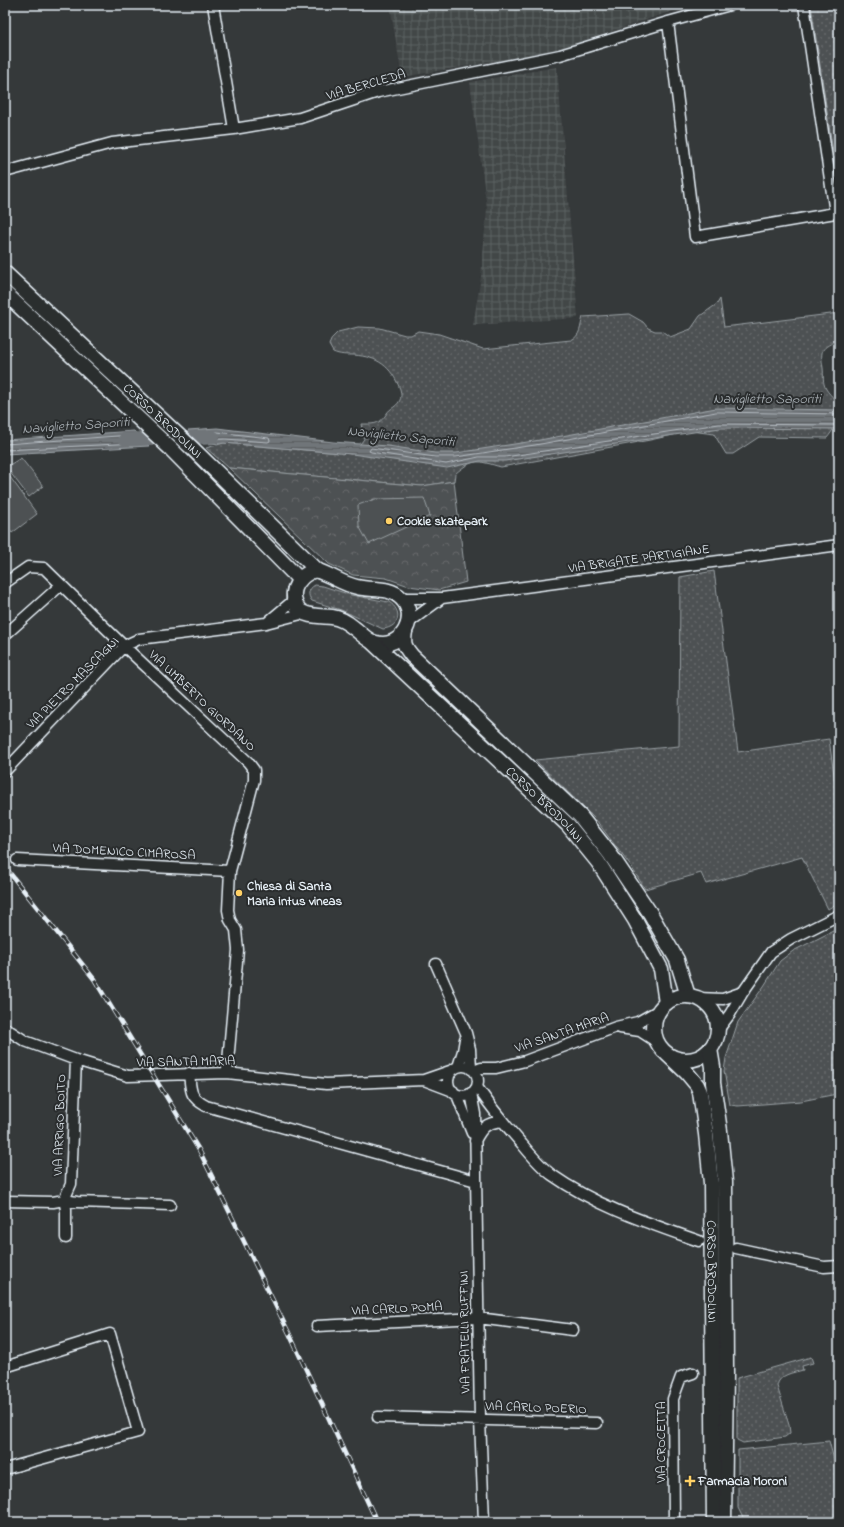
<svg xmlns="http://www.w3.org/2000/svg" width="844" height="1527" font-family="'Indie Flower',sans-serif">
<defs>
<pattern id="industrial-grid" width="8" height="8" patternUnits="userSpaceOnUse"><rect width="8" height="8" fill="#424647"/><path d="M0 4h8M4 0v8" fill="none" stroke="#5d6162"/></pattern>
<pattern id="grass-dots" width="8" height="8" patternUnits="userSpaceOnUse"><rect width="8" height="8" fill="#4d5152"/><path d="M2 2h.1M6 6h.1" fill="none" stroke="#676a6c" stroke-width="1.8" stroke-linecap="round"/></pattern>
<pattern id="park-crowns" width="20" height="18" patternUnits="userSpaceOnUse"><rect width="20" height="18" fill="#4d5152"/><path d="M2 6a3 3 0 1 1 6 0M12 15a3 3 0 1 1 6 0" fill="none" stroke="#676a6c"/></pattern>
<pattern id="water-rules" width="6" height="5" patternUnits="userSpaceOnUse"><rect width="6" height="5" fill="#707579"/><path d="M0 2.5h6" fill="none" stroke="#5b5e62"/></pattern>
</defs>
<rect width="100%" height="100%" fill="#35393a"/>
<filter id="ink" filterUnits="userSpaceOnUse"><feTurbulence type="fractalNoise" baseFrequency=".025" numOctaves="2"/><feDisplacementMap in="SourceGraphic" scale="8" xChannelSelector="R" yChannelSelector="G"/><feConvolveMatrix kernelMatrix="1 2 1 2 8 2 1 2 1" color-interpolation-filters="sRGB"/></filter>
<g filter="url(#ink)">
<!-- industrial -->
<path fill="url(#industrial-grid)" d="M390,5h313l-30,6 -123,41 -148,25z
M557,67l21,251 -105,7 8,-48 6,-69 -17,-126z"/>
<!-- grass -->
<path fill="url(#grass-dots)" stroke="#9aa1a5" d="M811,5h28v186l-3,-19z
M720,299l4,28 115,-14v27c-18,8 -19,9 -16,28 1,8 -1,14 3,21 5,8 12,11 13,21 0,10 -6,21 -12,28l-68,-1 -26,17h-7l-12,-20 -23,-3 -41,9 -149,27c-5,-1 -9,-3 -15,-4 -13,-4 -22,3 -31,11l-1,7 -32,5 -193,-18 -23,-20 18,-5 128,11 12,-15 -3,-15c11,0 18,1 24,-8 2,-3 4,-6 6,-7 8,-5 12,-10 9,-20 -9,-23 -22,-32 -46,-34 -8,0 -14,0 -21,-3l-4,-7 3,-7 6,-6 20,-5 22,1 25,7h6l7,-4 21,3 44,15 88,-9c10,-4 9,-14 12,-23l46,-3 14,8 5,6 7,3h7l8,6 21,-8 9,-13 17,-12z
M714,571l24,181 91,-13 10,72v91l-11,7 -26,-52 -96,27 -5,-11 -56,16 -13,-21 -36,-48 -61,-60 144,-14 1,-169z
M315,585l8,1 28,9 38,7c14,9 11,25 -6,27l-42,-19 -29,-9c-5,-6 -4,-12 3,-16z
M839,928v209h-2v-43l-36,7 -63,5 -8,-1 -6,-34 2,-13 12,-36 26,-36 16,-25 13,-10z
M811,1357l2,6 -11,3 1,4c-10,3 -24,4 -26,16l12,39 1,8 -5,4 -42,6 -6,-3v-62z
M829,1441l10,38v43h-94l-7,-14v-58z"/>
<!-- park -->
<path fill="url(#park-crowns)" stroke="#9aa1a5" d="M229,468l193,18 32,-5 12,101 -27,8 -30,-4 -23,-8 -33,-3 -24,-11z"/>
<!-- pitch -->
<path fill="#4d5152" stroke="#9aa1a5" d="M21,458l22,28 -14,11 -23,-30z
M5,470l32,44 -25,19 -7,-9z
M424,498l6,18 -61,28 -10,-18 -1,-21 17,-6z"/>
<!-- water -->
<path fill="url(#water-rules)" stroke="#a0a7ac" d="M716,408l123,2v19l-119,-1 -215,33h-25l-33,7 -95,-14 -128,-11 -21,1 -15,-14 29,-2 116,14 55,4 47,7h21l78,-12z
M134,431l15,15 -144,8v-14z"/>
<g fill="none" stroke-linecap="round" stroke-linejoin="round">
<!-- shore -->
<path stroke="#b8bfc5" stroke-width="1" d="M839,414l-123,-2 -181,33 -79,12h-21l-64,-9 -2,3 2,1 75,12 33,-7h26l214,-33 120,1
M217,432l52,6 1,3 -2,1 -43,-3 -20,1 -5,-4 2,-3z
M5,444l127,-9 6,6 -2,2 -131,7"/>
<!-- canal -->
<path stroke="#707579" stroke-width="13" d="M125,439l88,-2"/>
<!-- minor casing -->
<g stroke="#e8f1f8" stroke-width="13">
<path id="minor" d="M213,5l21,124
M668,22l27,215 140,-24 -31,-208
M5,172l107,-29 122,-14 66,-11 78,-26 182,-37 108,-33 62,-17
M5,583l23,-16 16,1 80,78 124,116 6,8v10l-24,91 -2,39 2,10 6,10 2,20 -11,123
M401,598h41l397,-53
M269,621l25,-21
M408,623l34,-25
M5,635l56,-50
M5,771l119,-125 15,-7 127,-16 39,-10
M17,860l213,11
M436,964l30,69 4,16 1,20
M697,998l26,1 20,-7
M5,1028l20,13 51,19 52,16 99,-3 99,11 98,-4 29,-10
M620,1028l20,3 17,11
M718,1030l12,-16 13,-22 28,-40 20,-13 48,-24
M448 1081a15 15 0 1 1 30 0a15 15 0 1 1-30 0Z
M458,1067l5,-16 2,-12
M474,1071l7,-3h15l29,-7 91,-34 22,-5 21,-12
M189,1073c2,17 0,24 17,33l270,75
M424,1080l29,11
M477,1087c14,20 29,39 45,57 9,11 19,23 30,31 44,31 96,48 147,66
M471,1093l4,21 5,305 4,103
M457,1095l15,38
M475,1141c7,-14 11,-18 27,-20
M5,1201l48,1 11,-2 13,2 93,3
M66,1238v-29l-2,-9 7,-16 5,-124
M736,1248l88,19 15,-1
M317,1326l161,-8 95,12
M5,1367l105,-33 28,98 -133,37
M378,1417l219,6
M674,1522l-1,-123 8,-22 12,-4"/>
</g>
<!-- secondary casing -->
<g stroke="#e8f1f8" stroke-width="17">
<g id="secondary">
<path id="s1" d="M5,273l188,176 125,122"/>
<path d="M5,293l166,156 129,131"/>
<path d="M315,570c15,4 27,14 42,17 15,4 32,-1 44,11 19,18 1,52 -25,45 -9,-2 -15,-10 -22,-15 -6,-5 -15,-10 -22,-11 -9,-1 -22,0 -30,-5 -3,-1 -4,-4 -6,-7 -7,-16 4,-30 19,-35z"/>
<path d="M405,631c-2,13 -1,15 7,25l168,160 30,38 40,59 27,47 11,36"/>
<path id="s2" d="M372,642l196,183 30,37 37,58 26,49 5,34"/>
<circle cx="686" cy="1028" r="32"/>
<path d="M710,1049l3,18v16l7,48 5,51 1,191 -2,149"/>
<path id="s3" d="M667,1054l20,19 10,12 3,7 6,42 5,49 3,339"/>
</g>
</g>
<!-- minor -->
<use href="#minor" stroke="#2a2d2e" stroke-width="10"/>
<!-- secondary -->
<use href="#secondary" stroke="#2a2d2e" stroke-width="14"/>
<!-- rail casing -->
<g stroke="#e8f1f8" stroke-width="4.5">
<path id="rail" d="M5,867l89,112 105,171 90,183 88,189"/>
</g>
<!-- rail -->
<use href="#rail" stroke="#2a2d2e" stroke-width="3" stroke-dasharray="9" stroke-linecap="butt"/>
</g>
</g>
<!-- markers -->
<g fill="#ffd166" stroke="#2a2d2e" stroke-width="1.5">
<circle cx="389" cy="521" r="4"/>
<circle cx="239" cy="893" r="4"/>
<path d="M688 1475h4v4h4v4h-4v4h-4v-4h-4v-4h4z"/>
</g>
<g text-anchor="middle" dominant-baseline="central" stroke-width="4" stroke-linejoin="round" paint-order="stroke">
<!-- street labels -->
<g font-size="13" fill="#e8f1f8" stroke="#2a2d2e">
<text transform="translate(366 85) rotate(-16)">VIA BERCLEDA</text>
<text stroke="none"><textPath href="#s1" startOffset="216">CORSO BRODOLINI</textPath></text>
<text transform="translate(639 559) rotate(-8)">VIA BRIGATE PARTIGIANE</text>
<text transform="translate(73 683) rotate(-45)">VIA PIETRO MASCAGNI</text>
<text transform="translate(202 701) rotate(43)">VIA UMBERTO GIORDANO</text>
<text stroke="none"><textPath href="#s2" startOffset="237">CORSO BRODOLINI</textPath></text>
<text transform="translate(124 852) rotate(3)">VIA DOMENICO CIMAROSA</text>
<text transform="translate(562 1033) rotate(-19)">VIA SANTA MARIA</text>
<text transform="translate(186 1062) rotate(-1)">VIA SANTA MARIA</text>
<text transform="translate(60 1125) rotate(-88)">VIA ARRIGO BOITO</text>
<text stroke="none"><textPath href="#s3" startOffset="231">CORSO BRODOLINI</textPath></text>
<text transform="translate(397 1309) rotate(-3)">VIA CARLO POMA</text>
<text transform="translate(465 1332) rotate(-91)">VIA FRATELLI RUFFINI</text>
<text transform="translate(536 1408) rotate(2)">VIA CARLO POERIO</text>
<text transform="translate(661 1442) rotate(-90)">VIA CROCETTA</text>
</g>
<!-- poi labels -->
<g font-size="13" font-weight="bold" fill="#e8f1f8" stroke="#2a2d2e" text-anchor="start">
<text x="397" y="521">Cookie skatepark</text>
<text x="247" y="886">Chiesa di Santa<tspan x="247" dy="15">Maria intus vineas</tspan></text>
<text x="698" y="1481">Farmacia Moroni</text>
</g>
<!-- water labels -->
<g font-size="14" font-style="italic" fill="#acb3b8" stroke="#2a2d2e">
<text x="767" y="399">Naviglietto Saporiti</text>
<text transform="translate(76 426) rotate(-4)">Naviglietto Saporiti</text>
<text transform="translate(401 437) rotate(6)">Naviglietto Saporiti</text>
</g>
</g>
<!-- margin -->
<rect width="844" height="1527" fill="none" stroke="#2a2d2e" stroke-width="20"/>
<rect x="10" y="10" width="824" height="1507" fill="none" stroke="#e8f1f8" stroke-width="1.5" filter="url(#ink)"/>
</svg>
